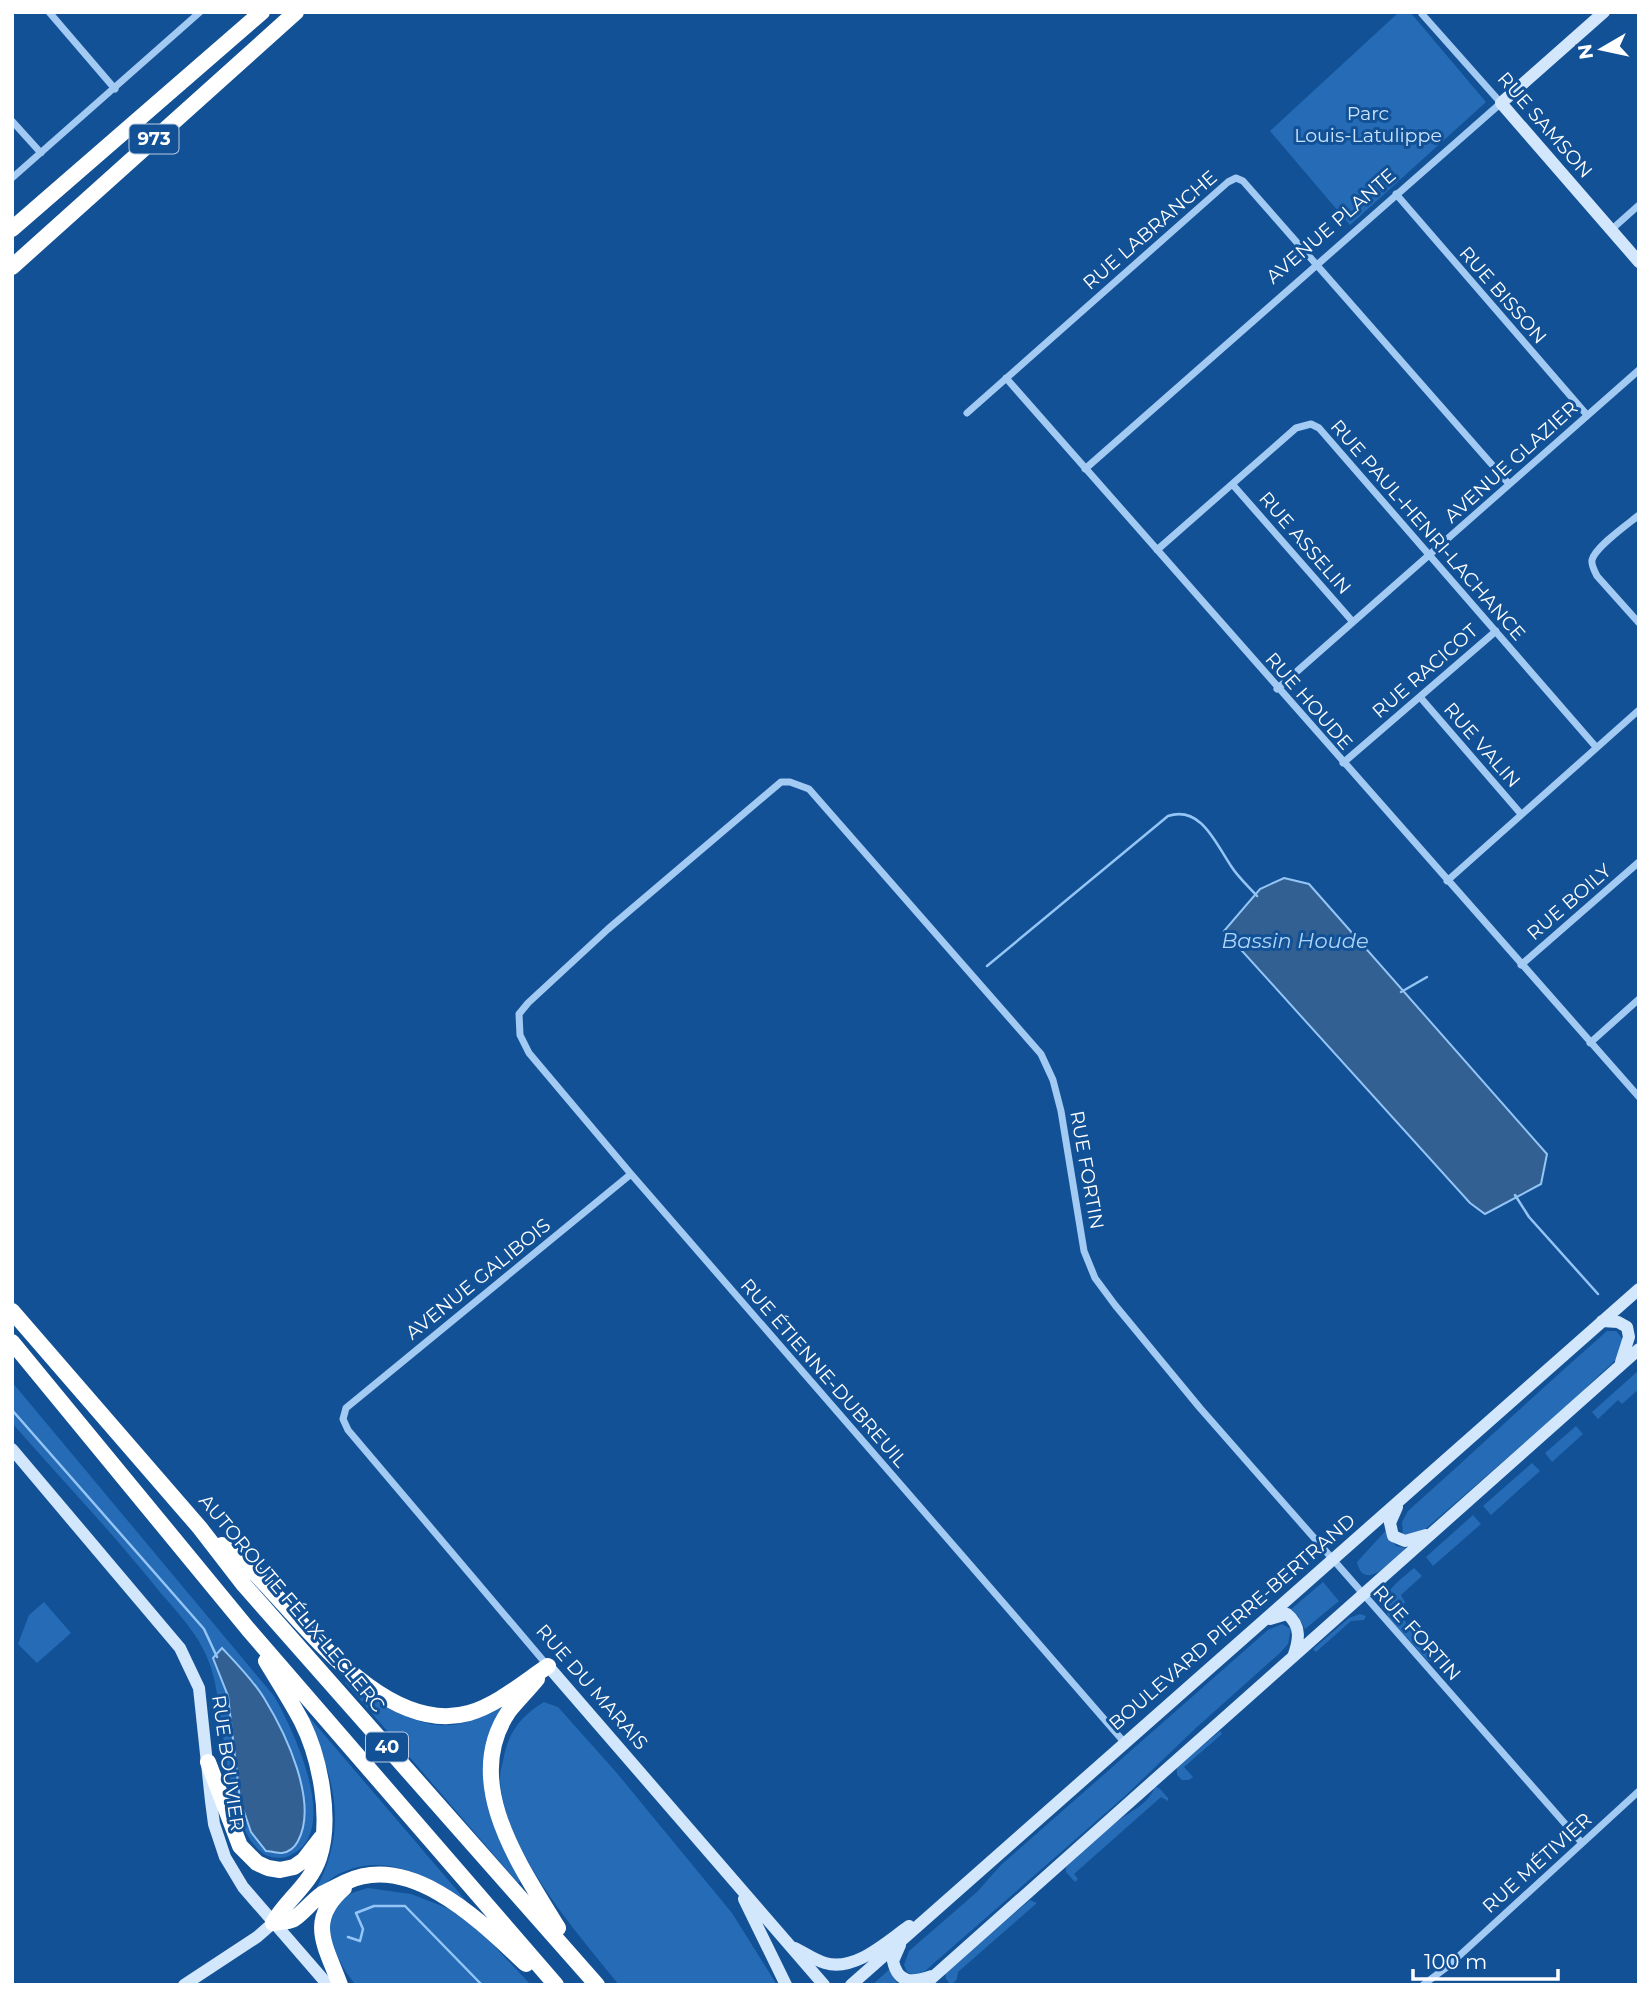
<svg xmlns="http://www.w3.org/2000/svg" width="1651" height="1997" font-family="Montserrat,sans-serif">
<rect width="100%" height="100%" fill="#125196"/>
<!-- green -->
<path fill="#256bb5" d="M1399,12h11l76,90 -136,123 -80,-94z
M1607,1331h9c5,5 10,12 7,20 -4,8 -32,30 -41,42l-159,138 -7,5 -13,-1 -1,-13 6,-11c67,-60 132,-121 199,-180z
M1639,1370v19l-17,15 -4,-4 -20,19 -6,-7z
M12,1382l262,314c19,33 68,135 17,159 -9,5 -23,3 -30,-3 -39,-33 -34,-139 -51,-187 -9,-28 -32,-52 -51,-74 -46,-58 -98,-112 -147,-168z
M1576,1426l7,8 -31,28 -7,-9z
M1532,1463l8,8 -49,44 -8,-9z
M1473,1515l8,9 -48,42 -7,-9z
M1390,1526l1,13 5,7 10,2c-12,11 -42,46 -49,14z
M1414,1568l8,8 -21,19 4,7c-11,18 18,41 29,54l-1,5h-5l-39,-43c-13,-23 9,-36 25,-50z
M1323,1582l16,19 -34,28 -7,-13 -8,-6z
M44,1602l27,31 -34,30 -19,-19 11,-29z
M1360,1614l6,2 -2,4 -13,1 -35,31 -3,-3 36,-31z
M1282,1624l9,5 -3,15 -7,8 -84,75 -72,69 -200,175 -11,4 -7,-3 -3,-7 5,-14 68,-59 24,-27 267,-235z
M349,1679c34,27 78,59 124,41 12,-4 23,-11 35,-17l-22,53 37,124 -5,3 -173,-201z
M544,1702l14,5 58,65 116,141 45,72h-158c-43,-54 -117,-136 -119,-208 0,-7 3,-14 4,-21 5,-25 18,-41 40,-54z
M304,1711l163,191c-36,-24 -80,-50 -124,-30 -10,4 -19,13 -28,19 36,-66 18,-117 -11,-180z
M1220,1731l2,3 -38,33 9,10 -4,3h-7l-5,-5v-8z
M1155,1787l4,1 9,10v3l-7,-4 -87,77 4,5 -3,3 -9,-10v-5c17,-16 34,-33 53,-47 15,-11 28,-15 36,-33z
M368,1888l43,6 54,21 66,70h-175c-19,-22 -42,-68 -9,-89 6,-4 14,-6 21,-8z
M1030,1900l7,3 -79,69 -1,7 -6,6 -5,-6 -1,-6z
M891,1968l2,9 6,8h-27z"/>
<!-- water -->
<path fill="#326092" stroke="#94c5f6" stroke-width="2" d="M1284,878l25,6 238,270 -6,30 -56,30 -15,-11 -246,-272 36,-42z
M222,1648c15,16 31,32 42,50 21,34 55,104 34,143 -3,6 -9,11 -16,12 -5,0 -12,-2 -16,-2l-15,-19 -11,-32 -12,-104 -15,-38z"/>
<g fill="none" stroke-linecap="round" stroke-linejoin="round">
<!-- stream -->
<path stroke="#94c5f6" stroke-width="2.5" d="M987,966l181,-150c33,-11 48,28 63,50 7,11 17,20 26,30
M1401,992l26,-15
M1515,1195l14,22 69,77
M12,1410l192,219 13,28
M348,1937l12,4 3,-12 -7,-16 18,-7h31l77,79"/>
<!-- street -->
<path stroke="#a2caf3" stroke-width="7" d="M49,12l66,77
M12,121l29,32
M12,178l188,-166
M1396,194l191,221
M1611,230l28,-25
M1006,378l633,719
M967,413l261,-231 8,-4 7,3 266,303
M1085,469l416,-366 -79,-89 2,-2
M1233,485l120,137
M1639,515c-11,9 -44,32 -47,45 -1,5 3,12 5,16l42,47
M1157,550l139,-122 15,-4 8,4 277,319
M1277,689l362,-319
M1420,697l101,117
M1343,763l153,-132
M1447,881l192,-171
M1521,965l118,-103
M1590,1043l49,-44
M547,1665l-199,-235 -5,-11 3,-11 285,-234
M1124,1742l-493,-568 -102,-121 -9,-18 -1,-21 9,-11 80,-74 173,-147h9l19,7 232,265 12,26 8,31 23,140 11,27 20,27 85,103 382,435
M1423,1985l24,-18 192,-176"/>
<!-- secondary -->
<path stroke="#d2e6fc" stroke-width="12" d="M1604,12l-103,91 138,159
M1602,1321l16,1 9,5 2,10 -8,25
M12,1449l168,199 19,40 12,113 3,23 11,33 18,30 85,98
M1397,1507l-7,16 3,13 12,5 21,-6
M1270,1619l17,-5c15,12 12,27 6,43
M548,1666l276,319
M744,1899l42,86
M900,1945l-7,16c5,24 21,21 39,15
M795,1948c10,5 20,12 30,15 30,9 61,-21 84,-37
M184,1985l73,-48 16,-14
M851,1985l788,-696
M924,1985l715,-636"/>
<!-- highway -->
<path stroke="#fff" stroke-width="16" d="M12,229l250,-217
M12,267l284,-255
M12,1311l188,217 44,57 353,400
M12,1342l236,287 308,356
M222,1545c9,8 20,16 29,24 52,52 133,168 218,144 28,-8 55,-31 79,-47
M266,1661c12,20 25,40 36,61 18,36 30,97 17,136 -9,27 -33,42 -46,65
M537,1679c-9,11 -19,21 -28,32 -49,71 12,156 49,217
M208,1762l32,84 17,17 11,5 12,2 14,-3 10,-7 17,-22
M273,1923c6,-1 15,-1 21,-4 10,-7 18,-18 28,-25 8,-4 16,-8 24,-12 66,-31 137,42 180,82
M340,1985c-14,-39 -34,-64 4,-97"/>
</g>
<g text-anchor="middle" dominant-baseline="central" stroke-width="6" stroke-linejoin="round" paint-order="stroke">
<!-- shield labels -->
<g fill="#125196" stroke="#b8cbe0" stroke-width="2">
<rect x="129.5" y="124.5" width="49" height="29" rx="5"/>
<rect x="366" y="1732.5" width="42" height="29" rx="5"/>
</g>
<g font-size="18" font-weight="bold" fill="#fff">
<text x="154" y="139">973</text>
<text x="387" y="1747">40</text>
</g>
<!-- park labels -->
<g font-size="19" fill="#cae3fd" stroke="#125196">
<text x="1368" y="113">Parc<tspan x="1368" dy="22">Louis-Latulippe</tspan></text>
</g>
<!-- street labels -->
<g font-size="19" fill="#fff" stroke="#125196">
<text transform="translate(1545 125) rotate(49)">RUE SAMSON</text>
<text transform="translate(1331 226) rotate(-41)">AVENUE PLANTE</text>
<text transform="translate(1150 230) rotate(-41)">RUE LABRANCHE</text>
<text transform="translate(1503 295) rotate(49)">RUE BISSON</text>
<text transform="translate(1511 462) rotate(-42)">AVENUE GLAZIER</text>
<text transform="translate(1428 530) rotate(49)">RUE PAUL-HENRI-LACHANCE</text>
<text transform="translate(1305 543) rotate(49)">RUE ASSELIN</text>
<text transform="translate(1425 671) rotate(-41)">RUE RACICOT</text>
<text transform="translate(1309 701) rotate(49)">RUE HOUDE</text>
<text transform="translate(1482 745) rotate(49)">RUE VALIN</text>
<text transform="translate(1569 902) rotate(-41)">RUE BOILY</text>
<text transform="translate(1087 1170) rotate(80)">RUE FORTIN</text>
<text transform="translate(478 1279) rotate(-39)">AVENUE GALIBOIS</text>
<text transform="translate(824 1373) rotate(49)">RUE ÉTIENNE-DUBREUIL</text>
<text transform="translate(292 1603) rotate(50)">AUTOROUTE FÉLIX-LECLERC</text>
<text transform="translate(1232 1622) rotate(-41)">BOULEVARD PIERRE-BERTRAND</text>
<text transform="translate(1417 1633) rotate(48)">RUE FORTIN</text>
<text transform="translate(592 1687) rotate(49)">RUE DU MARAIS</text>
<text transform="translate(228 1763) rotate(82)">RUE BOUVIER</text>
<text transform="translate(1537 1863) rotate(-42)">RUE MÉTIVIER</text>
</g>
<!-- water labels -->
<g font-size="21" font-style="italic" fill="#afd4f9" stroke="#125196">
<text x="1295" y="940">Bassin Houde</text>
</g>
</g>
<!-- border -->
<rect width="1651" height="1997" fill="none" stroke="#ffffff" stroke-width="28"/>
<!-- north arrow -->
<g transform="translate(1602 49) rotate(261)" stroke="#125196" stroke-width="5" paint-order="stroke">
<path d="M0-5L12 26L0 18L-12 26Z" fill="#ffffff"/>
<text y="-10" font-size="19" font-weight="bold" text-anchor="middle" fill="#ffffff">N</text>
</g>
<!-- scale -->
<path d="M1413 1969v10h145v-10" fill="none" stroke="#ffffff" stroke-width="3.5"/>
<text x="1424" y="1969" font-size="21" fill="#ffffff" stroke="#125196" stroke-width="5" paint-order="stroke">100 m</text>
</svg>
